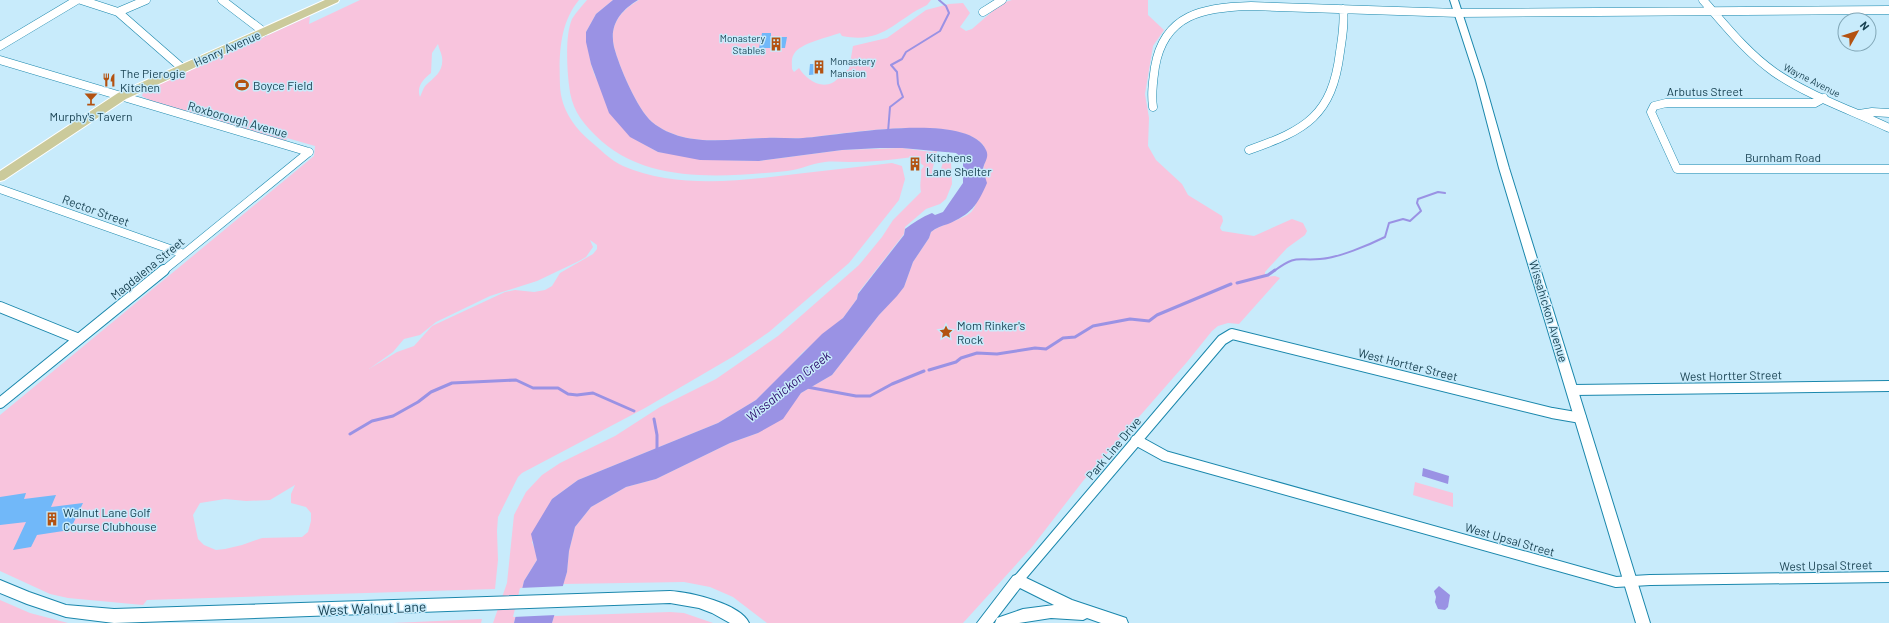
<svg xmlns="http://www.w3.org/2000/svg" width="1889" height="623" font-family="Barlow,sans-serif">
<rect width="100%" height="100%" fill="#c8ebfb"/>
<!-- green -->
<path fill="#f8c4dd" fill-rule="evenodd" d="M360,0h219c-20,24 -20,56 -19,86 1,22 13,40 29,54 11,9 21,20 34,26 54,23 117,15 173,8 32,-4 64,-7 96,-11l10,3 3,13 -6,21 -50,63 -80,69 -35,24 -89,52 -123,65 -4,4 -20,40 -1,14 1,29 -3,29 -348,11 -4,5 -75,-7 -18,-4 -50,-23v-156l314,-259 1,-10 -28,-8 -1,3 -135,-40 -9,-5 1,-4 167,-76 -1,8zM438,44c1,5 3,8 4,13 2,14 -7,20 -16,28 -3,3 -4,8 -6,12 -4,-11 4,-18 11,-24l1,-20zM590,240l7,5v4l-4,5 -33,19 -8,13 -7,4 -11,2 -19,-2 -10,2 -73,34 -18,20 -17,6 -28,17 24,-17 11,-13 16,-4 16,-13 54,-26 47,-15 42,-20 7,-4 7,-10zM295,485l-4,9v9l15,4 5,6v8l-3,11 -6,5 -40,1 -20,7 -17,4 -9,1 -12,-5 -6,-6 -5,-24 7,-12 25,-4 21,2 24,-1z
M587,0h26l-17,14 -10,18 5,32 4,12 36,61 27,15 66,8 35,1 83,-11 60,-2 29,4 6,-1 -5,20 5,2 3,-1 4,-13 7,3 1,22 -6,15 -6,5 -14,5 -21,18 -1,7 -46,59 -1,6 -14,19 -41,35 -14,16 -32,31 -38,23 -140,57 -26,19 -20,43 4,10 1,8 -13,21 -10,42h-21l14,-40 7,-68 12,-23 16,-17 18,-12 55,-27 45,-29 56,-28 62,-43 81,-71 23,-28 11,-17 28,-28c-2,-8 1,-14 0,-22l3,-4 -11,-9c-21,3 -43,5 -64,5 -8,0 -16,-1 -24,0 -13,1 -25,8 -38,9 -64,6 -143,14 -192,-36 -15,-15 -24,-28 -26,-50 -2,-17 -4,-50 3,-66 4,-7 10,-13 15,-19z
M639,0h292l-4,5c-34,16 -43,39 -85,31l-2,-3c-11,4 -40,10 -46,21 -3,4 -2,10 -2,15l2,3 5,-4c6,10 20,21 33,15 6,-3 11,-11 17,-14l4,-23 34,-8 39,-28 23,-6 14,-1 7,10 -10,14 6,4 6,-2 30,-26 10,-3h136v15l16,15 -11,16 -8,48 4,24 -1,28 8,14 26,24 6,11 34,21 1,5 -3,7 2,3 32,5 38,-17 11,4 4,8 -2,4 -18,13 -22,24v5l10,-1 5,2 -41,46 -11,-1 -10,3 -6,5 -25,31 -104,119 -51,66 -69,76h-196l-34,-26 -23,-10 -26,-5 -121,2 4,-12 2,-21 6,-24 16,-20 35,-20 30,-8 74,-36 28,-10 36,-31 7,-9 31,-18 47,-60 25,-28 9,-25 16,-24 2,-6c10,-8 35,-13 41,-21 3,-4 4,-8 6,-12 6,-10 10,-17 5,-29 1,-8 7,-15 0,-25 -24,-31 -142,-11 -178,-7 -13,1 -26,-1 -39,0 -38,1 -82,10 -114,-16 -15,-13 -33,-56 -38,-75 -5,-22 6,-36 25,-47z
M1415,482l38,11v14l-40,-12z
M0,600l30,13 38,10h-68z
M670,612l14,1 29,10h-161l2,-7z
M482,619l-1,4h-89z"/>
<!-- water -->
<path fill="#9a92e4" d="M613,0h25c-18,11 -29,25 -24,47 5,19 23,62 38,75 32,26 76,17 114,16 12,-1 25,1 37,0 36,-2 165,-28 183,12 4,8 -3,13 -3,20l4,13c-10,23 -16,31 -39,41 -7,2 -12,4 -17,8l-2,6 -16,24 -9,25 -7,9 -18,19 -47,60 -31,18 -18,26 -25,14 -28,10 -74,36 -30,8 -35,20 -16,20 -6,24 -2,21 -15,51h-38l10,-42 13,-21 -6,-26 21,-35 26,-19 140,-57 38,-23 66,-66 21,-16 14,-19 1,-5 46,-59 1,-6c8,-6 17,-12 27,-16l3,2 8,-3 20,-29v-24l-7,-6 -54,-5h-22l-38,2 -83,11 -59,-1 -42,-8 -28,-15 -21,-24 -18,-49 -5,-22v-10l10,-18z
M1423,468l26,8 -1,8 -26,-8z
M1439,586l11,9 -2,12 -3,3 -7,-1 -3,-7 1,-5 -2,-6z"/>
<!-- pier -->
<path fill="#c8ebfb" d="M565,586l-9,29 -43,2 7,-29z"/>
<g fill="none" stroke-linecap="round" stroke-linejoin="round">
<!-- stream-far1 -->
<path stroke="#9a92e4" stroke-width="2" d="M888,132l2,-25 13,-10 -5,-13 -1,-12 -6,-7 11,-6 4,-7 34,-21 9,-18 -3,-7 -7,-6
M1274,271c23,-17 22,-10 46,-12 18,-1 49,-14 65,-22l4,-14 14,-4 7,2 11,-10 -4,-8 1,-4 20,-7 7,1"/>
<!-- stream -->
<path stroke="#9a92e4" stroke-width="3" d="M1237,283l31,-8 7,-5
M929,370l27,-8 5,-4 16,-5 20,1 38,-6 11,1 17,-11 12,-1 18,-11 37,-7 19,2 8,-6 74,-31
M807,387l49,9h14l22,-12 32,-13
M654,419l3,16v15
M350,434l22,-13 21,-5 25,-14 13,-10 21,-9 64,-3 17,8h25l10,6 9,1 16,-2 41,18"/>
</g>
<!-- building -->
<path fill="#71b8f9" d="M762,33h9v4h16l-2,11h-26z
M810,64h11l1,1 -2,9 -11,1z
M26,493l-2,6 32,-4 -5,12 32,-4 -13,27 -33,5 -6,12 -18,3 13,-28 -26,3v-28z"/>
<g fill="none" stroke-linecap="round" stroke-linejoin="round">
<!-- minor-far1 casing -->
<g stroke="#1a87ac" stroke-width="9">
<path id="minor-far1" d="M81,0l37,12 64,56
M222,0l42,32
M1703,0c22,25 43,52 71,72 35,24 77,38 115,56
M118,12l28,-12
M983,12l19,-12
M0,46l77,-46
M0,60l309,92
M1824,98l-9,5h-149l-12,3 -3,6 26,57h212
M1153,107c-2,-14 0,-26 2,-40 9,-53 49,-60 96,-61l207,7 431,-3
M1859,114l13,-2 17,1
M1249,150c57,-20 83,-34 91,-98 2,-14 5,-29 3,-43
M0,189l184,65
M163,271l146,-119"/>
</g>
<!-- minor casing -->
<g stroke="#1a87ac" stroke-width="12">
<path id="minor" d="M0,307l79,32
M1573,390l316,-4
M0,403l164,-133
M1136,440l29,16 451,126 34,-2 239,-3
M1018,580l204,-240 10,-6 320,79 29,5"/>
</g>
<!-- tertiary casing -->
<g stroke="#1a87ac" stroke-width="2">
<path id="tertiary" d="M1450,0h8l26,80 25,88 141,455h-14l-137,-455 -23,-88z
M1018,574l54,26 54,18 2,5h-27l-14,-5 -4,2 -32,-2 -32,5h-24l2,-5 26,-9 31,-4 -34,-17 -27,35h-16l36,-47z
M0,580l29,12 37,13 48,4 556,-18c20,1 71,13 79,32h-19l-18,-10 -13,-5 -29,-5 -556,20 -48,-6 -39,-13 -27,-11z"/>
</g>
<!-- primary casing -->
<g stroke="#fff" stroke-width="2">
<path id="primary" d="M325,0h14l-1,2 -212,97 -122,81 -4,1v-10l118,-78z"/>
</g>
<!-- minor-far1 -->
<use href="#minor-far1" stroke="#fff" stroke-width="8"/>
<!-- minor -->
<use href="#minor" stroke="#fff" stroke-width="10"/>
<!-- tertiary -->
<use href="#tertiary" fill="#fff" fill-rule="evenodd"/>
<!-- primary -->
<use href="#primary" fill="#cbca9b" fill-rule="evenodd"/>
</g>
<!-- icons -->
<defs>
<g id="building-bare" transform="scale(1.08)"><path d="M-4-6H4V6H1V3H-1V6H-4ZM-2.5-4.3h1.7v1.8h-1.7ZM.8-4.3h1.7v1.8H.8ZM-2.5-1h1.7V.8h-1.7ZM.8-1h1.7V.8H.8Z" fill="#b35211" stroke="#c8ebfb" stroke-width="2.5" paint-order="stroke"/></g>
<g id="restaurant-bare" transform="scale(1.08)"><path d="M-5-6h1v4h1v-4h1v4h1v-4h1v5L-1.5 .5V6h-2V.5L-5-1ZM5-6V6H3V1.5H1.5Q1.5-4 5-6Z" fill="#b35211" stroke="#c8ebfb" stroke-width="2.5" paint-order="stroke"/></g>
<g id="stadium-bare" transform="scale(1.08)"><path d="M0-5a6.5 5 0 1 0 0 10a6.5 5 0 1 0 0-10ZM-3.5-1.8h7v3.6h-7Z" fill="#b35211" stroke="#c8ebfb" stroke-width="2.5" paint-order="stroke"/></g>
<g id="bar-bare" transform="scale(1.08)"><path d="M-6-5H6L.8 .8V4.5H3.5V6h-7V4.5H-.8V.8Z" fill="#b35211" stroke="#c8ebfb" stroke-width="2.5" paint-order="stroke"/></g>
<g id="sight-bare" transform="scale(1.08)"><path d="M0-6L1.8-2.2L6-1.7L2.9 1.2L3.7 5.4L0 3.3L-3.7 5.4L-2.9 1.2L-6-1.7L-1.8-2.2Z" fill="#b35211" stroke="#c8ebfb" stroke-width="2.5" paint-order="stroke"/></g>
</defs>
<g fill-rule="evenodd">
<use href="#building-bare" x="776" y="44"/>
<use href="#building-bare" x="819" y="67"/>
<use href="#restaurant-bare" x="109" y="80"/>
<use href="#stadium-bare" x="242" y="85"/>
<use href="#bar-bare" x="91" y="99"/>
<use href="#building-bare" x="915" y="164"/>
<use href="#sight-bare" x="946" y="332"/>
<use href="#building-bare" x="52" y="519"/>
</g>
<g text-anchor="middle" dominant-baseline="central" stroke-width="3" stroke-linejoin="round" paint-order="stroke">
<!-- far-poi labels -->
<g font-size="10" fill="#163f4f" stroke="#c8ebfb" text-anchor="end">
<text x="765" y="38">Monastery<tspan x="765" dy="12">Stables</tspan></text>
<text x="830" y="61" text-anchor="start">Monastery<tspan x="830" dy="12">Mansion</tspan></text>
</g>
<!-- far-street labels -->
<g font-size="10" fill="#163f4f" stroke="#c8ebfb">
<text transform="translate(1812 80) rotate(27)">Wayne Avenue</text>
</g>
<!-- street labels -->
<g font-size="12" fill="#163f4f" stroke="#c8ebfb">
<text transform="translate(227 48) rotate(-24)">Henry Avenue</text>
<text x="1705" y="91">Arbutus Street</text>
<text transform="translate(238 119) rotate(16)">Roxborough Avenue</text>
<text x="1783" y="157">Burnham Road</text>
<text transform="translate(96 210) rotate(20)">Rector Street</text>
<text transform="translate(147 268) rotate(-39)">Magdalena Street</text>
<text transform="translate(1549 311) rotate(73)">Wissahickon Avenue</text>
<text transform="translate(1408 364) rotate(14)">West Hortter Street</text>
<text transform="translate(1731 375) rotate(-1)">West Hortter Street</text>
<text transform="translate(1113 448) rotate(-50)">Park Line Drive</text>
<text transform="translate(1510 539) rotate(16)">West Upsal Street</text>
<text transform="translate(1826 565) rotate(-1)">West Upsal Street</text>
</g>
<!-- poi labels -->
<g font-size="12" fill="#163f4f" stroke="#c8ebfb" text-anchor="start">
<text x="120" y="73">The Pierogie<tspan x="120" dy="14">Kitchen</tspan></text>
<text x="253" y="85">Boyce Field</text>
<text x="91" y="116" text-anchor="middle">Murphy's Tavern</text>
<text x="926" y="157">Kitchens<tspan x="926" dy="14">Lane Shelter</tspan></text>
<text x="957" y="325">Mom Rinker's<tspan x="957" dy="14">Rock</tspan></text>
<text x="63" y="512">Walnut Lane Golf<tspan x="63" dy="14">Course Clubhouse</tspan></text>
</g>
<!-- water labels -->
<g font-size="13" font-style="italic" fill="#2c0c6d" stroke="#c8ebfb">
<text transform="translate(788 386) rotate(-39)">Wissahickon Creek</text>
</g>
<!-- near-street labels -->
<g font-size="14" fill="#163f4f" stroke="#c8ebfb">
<text transform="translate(372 608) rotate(-2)">West Walnut Lane</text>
</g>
</g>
<!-- north arrow -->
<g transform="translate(1857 32) rotate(51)"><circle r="19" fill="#c8ebfb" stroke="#81a6b6"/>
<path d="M0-3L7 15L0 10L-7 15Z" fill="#b35211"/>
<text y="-6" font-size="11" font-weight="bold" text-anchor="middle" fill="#163f4f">N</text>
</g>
</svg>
